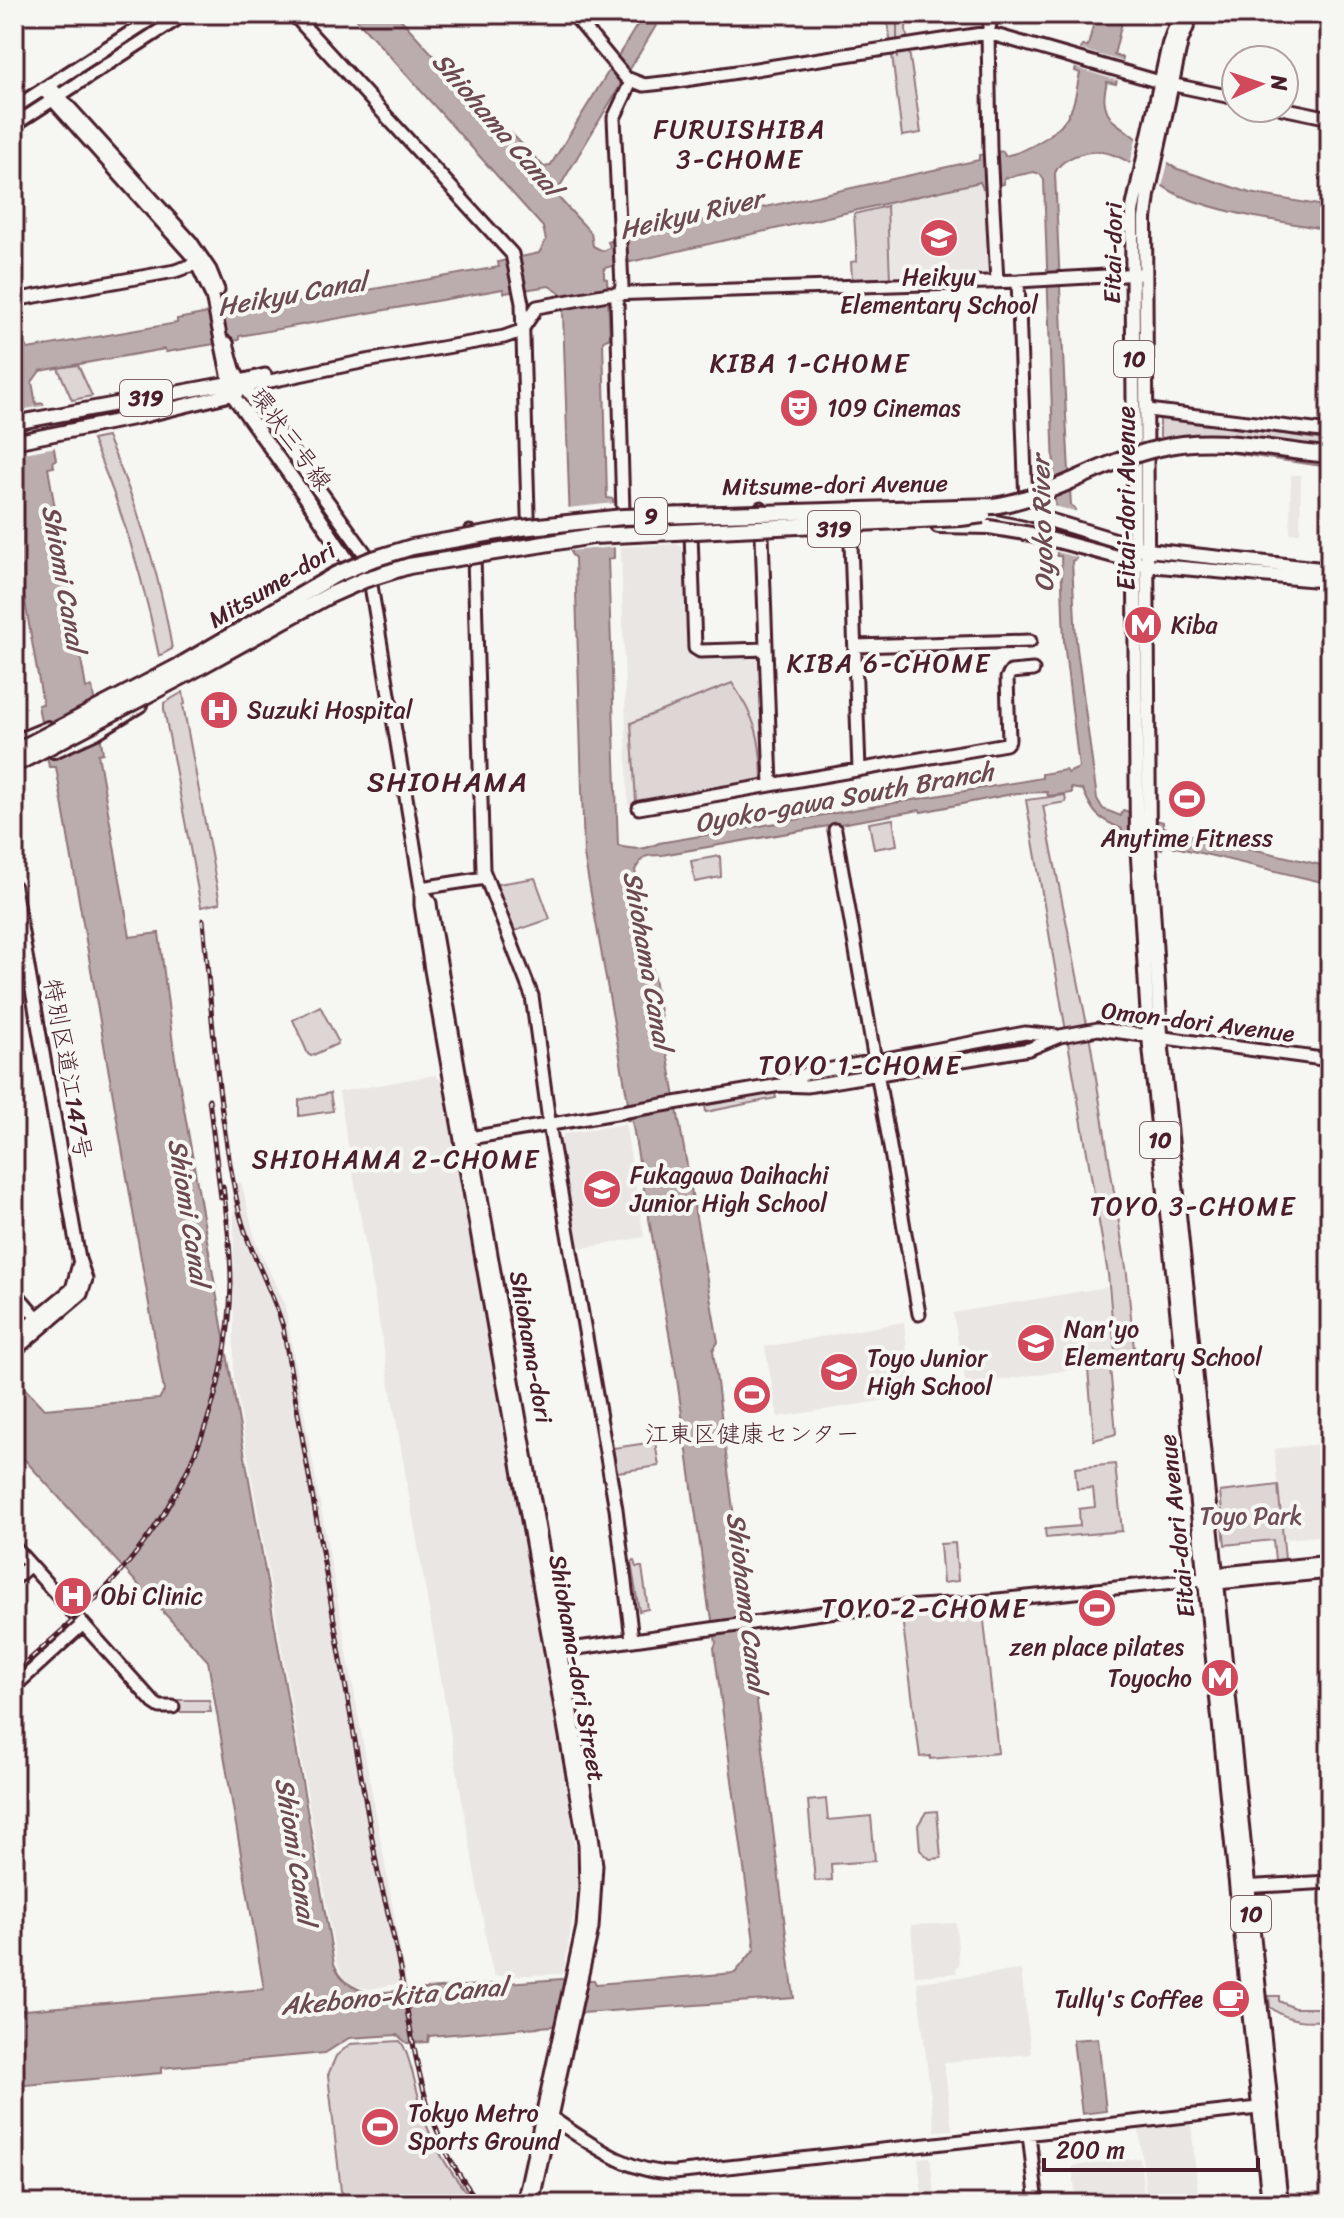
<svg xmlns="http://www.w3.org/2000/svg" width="1344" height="2218" font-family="Sriracha,'Klee One',sans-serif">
<rect width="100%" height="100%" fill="#f6f6f2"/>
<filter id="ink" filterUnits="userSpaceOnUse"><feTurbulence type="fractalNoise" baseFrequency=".0125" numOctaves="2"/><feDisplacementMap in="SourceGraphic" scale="16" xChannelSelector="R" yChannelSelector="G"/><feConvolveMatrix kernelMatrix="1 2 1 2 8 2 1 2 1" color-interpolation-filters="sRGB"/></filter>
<g filter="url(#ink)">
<!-- built -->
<path fill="#e9e6e3" d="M979,183l2,7h4l5,84 -2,3 -96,3 -4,-77z
M1291,475h10l-1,58h-10z
M678,544l8,8 3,105 72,-1 4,125 -137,24 -7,-258z
M205,917l15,158 16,108 5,-1 15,61 28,59 122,680 -36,7 -15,-3 -10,-8 -8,-15 -103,-587v-168l-18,-133 -16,-157z
M435,1075l8,8 129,740 5,46 -1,30 -13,75 -69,2 -4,-16 -151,-868z
M625,1124l19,113 -61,11 -5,-3 -18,-105 4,-6z
M1107,1287l8,76 -149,22 -13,-72z
M904,1322l7,74 -133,21 -13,-70z
M1330,1443v92l-47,4 -9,-90z
M956,1923l3,43 -3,1 1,6 -42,3 -4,-51z
M1021,1970l10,84 -87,8 8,68 -17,1 -18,-149z
M1191,2124l8,80h-52l-8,-76z
M930,2157l5,47h-12l-5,-46z
M1140,2158l5,46h-68l-5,-38z"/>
<!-- green -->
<path fill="#ddd6d5" stroke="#947a80" stroke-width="2" d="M887,14h20l-1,16 15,103 -19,3z
M887,206l3,72 -38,1 -1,-17 6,-1 -3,-47z
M78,365l14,31 -20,4 -14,-32z
M1160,416l170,25v26l-170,-24z
M107,437c31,69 53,137 65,212l-13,7c-15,-75 -36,-146 -67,-216z
M732,683c24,36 29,54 30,97l-126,22 -5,-79z
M183,692l2,12 -2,1 37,198 -19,4 -37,-198v-6z
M1065,795l1,7 -23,4 47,234 37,234 8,86 -19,3 -8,-89 -82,-474z
M893,819l4,26 -23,4 -5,-26z
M720,856l1,21 -26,5 -4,-21z
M535,878l15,41 -35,12 -18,-44 1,-3z
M320,1006l18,35 -1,3 -26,12 -3,-2 -15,-34z
M330,1093l3,18 -34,5v-16z
M775,1093l1,5 -70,14 -1,-7z
M1110,1366l6,68 -22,6 -6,-71z
M655,1442l4,24 -42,6 -4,-24z
M1115,1464l7,67 -76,7 -1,-9 35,-3 -1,-17 16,-2 -2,-19 -16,1 -2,-21z
M1278,1485l7,74 -10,1 -2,-20 -48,5 -5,-53z
M955,1543l3,38 -15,2 -3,-39z
M634,1561l2,6h6l6,42 -9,2 -8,-49z
M983,1611l15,142 -68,6v-3l-10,1 -18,-140z
M175,1700h34l2,12h-36z
M826,1799l2,21 43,-4 4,45 -44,3 1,16 -17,1 -7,-80z
M937,1811l4,47 -11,1 -10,-9 -2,-25 8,-13z
M1269,1996h10v5l15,7h36v12c-24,2 -41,2 -60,-13z
M400,2041c9,7 20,66 26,83 12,29 29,57 51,80h-123l-13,-13 -13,-116 8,-19 14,-12z"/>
<!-- water -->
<path fill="#bbadae" stroke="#8e747a" stroke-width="2" fill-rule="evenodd" d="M352,14h44l111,122 4,-3 33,34 6,-1 94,-152h19l-106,177v5l34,37 2,13 10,5 7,-4 -2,-5 7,-2 364,-80v-5l24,-4 2,5c23,-5 56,-23 66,-46 5,-11 6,-25 9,-37l-5,-2 7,-25h6l8,-32h28l-10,41 9,3 -7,26 -9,-2c-4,15 -4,23 4,37l64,49 75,25 80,14v23c-50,-9 -102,-15 -149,-34 -28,-11 -49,-40 -79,-44 -16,-2 -42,6 -47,21 5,111 9,220 16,332l4,3 1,51 -4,2 4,80 21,158 6,10 18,7 2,-6 40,12v4l7,4 160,37v17l-159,-38h-8l-1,3 -40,-14v-6c-25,-11 -28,-14 -39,-39l-12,-2 1,5 -24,3 -1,-4 -30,1 -96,19 -1,-2 -258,45c-18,0 -18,0 -27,15l83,472 -5,8 81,648 -212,15 -30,13 -123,10 -1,6 -21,1 -10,-8 -48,3 -24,15 -164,15v5l-147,13v-75l250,-22 -56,-328 -194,-213v-71l30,32 115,-10 5,-8 -108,-624h-7l-11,-62 5,-1 -29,-165v-205l14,15 149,-26v-4l57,-11 2,5 263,-46 -1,-5 41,-9 7,-13 -3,-13zM1034,172l6,2 4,6 13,376h4l3,86 15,126 -11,5 -3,-3 -23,4v4l-383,65c-13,7 -23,7 -41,3l-10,-287 6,-1 -1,-59 -6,-1 -4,-157 7,-3 -3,-59 -3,-1v-10l376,-86 3,7 21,-5v-6zM549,286l11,7 3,20 8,241 4,4 9,297 44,247 -3,2 2,16 5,1 45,258 32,231 2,3 5,30 -2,5 41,301 -20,24 -139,11 -2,-4 -32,-1 -192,14c-18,-5 -29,-12 -36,-29l-160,-912 -15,-119 -29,4 -32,-183 5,-1 -11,-66 -6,1 -38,-220 6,-1 -1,-6 3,-1 -9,-52h-3l-1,-5 -7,1 -4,-22 8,-11 125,-22 1,3 73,-12v-4l264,-47 1,4z
M1098,2038l8,73 -24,3 -9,-74z"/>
<!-- pier -->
<path fill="#f6f6f2" d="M1079,49l46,13 -6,19 -46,-14z
M1137,135l32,24 -8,32 -32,-23z
M49,405l7,42 -42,8v-44z
M615,503l2,44 -49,4 -1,-43z
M1053,506l26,6 1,46 -27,-7z"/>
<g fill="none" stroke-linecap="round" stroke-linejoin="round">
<!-- stream -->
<path stroke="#8e747a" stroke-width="2" d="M897,41v-27
M897,58v-7"/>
<!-- secondary casing -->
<g stroke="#4a1f2b" stroke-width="17">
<path id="secondary" d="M293,14l219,240 10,49 7,244
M573,14l53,64 18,7 28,-3 316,-49 172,49 76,16
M992,14l-4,19 2,116 7,133
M49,85l142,157 19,28 8,20
M43,89l151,169 18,38 20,98 24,-10 110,-23 138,-24 17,-6 16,-24 71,-13 410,-13 123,-7
M14,108l145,-94
M1282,108l48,10
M14,125l171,-111
M1018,281l8,224
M14,300l161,-29 29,-10
M227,343l7,26 6,12 25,-6
M1148,410l182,22
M761,508l10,277
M623,512l-6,-212 5,-14 -8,-168 17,-36
M850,515l9,255
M470,532l4,24 9,314 49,126 19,140 65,373 16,130
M691,534l4,114 5,3 66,-2
M366,555l55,333v17l10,65 154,874 1,46 -3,37 -60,277
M855,646l175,-5
M639,808l367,-64 3,-4 -2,-62 4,-6 22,-2
M835,830l84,484
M14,887l65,372 7,20 -5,15 -67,57
M421,888l9,15 1,8 159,910 6,44 -4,63 -60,276
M421,888l64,-10
M784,1083l21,-9 220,-41 32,3
M464,1139l316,-54 27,1 222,-37 31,-13 38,-7 232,31
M14,1291l26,30
M14,1337l58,-48 7,-25
M14,1547l140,156 6,4h13
M14,1579l16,-14
M1209,1580l8,3 113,-11
M557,1651l279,-40 132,-8 236,-24 11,-5 115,-12
M14,1687l69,-63
M1241,1887l89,-5
M547,2115c39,25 78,58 127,58l593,-66
M1029,2134l8,70"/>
</g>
<!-- primary casing -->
<g stroke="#4a1f2b" stroke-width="18">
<path id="primary" d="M1180,14l-11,30 -37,168 5,630 12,195 120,1167
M1192,14l-11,27 -33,154 -3,24 4,627 13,203 119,1155
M14,423l226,-42 126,174
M14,442l124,-25 94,-23 73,102 57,86
M997,507l29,6 122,37 182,20
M938,526l51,1 42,7 117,31 182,16
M14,742l34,-14
M54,751l42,-19 44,-27"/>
</g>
<!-- highway casing -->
<g stroke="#4a1f2b" stroke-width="20">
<path id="highway" d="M687,523l40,1"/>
</g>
<!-- secondary -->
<use href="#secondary" stroke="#f6f6f2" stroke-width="11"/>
<!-- primary -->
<use href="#primary" stroke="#f6f6f2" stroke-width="12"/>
<!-- highway -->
<use href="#highway" stroke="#f6f6f2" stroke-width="14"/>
<!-- rail casing -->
<g stroke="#4a1f2b" stroke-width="5">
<path id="rail" d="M203,920c9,95 15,193 35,286 9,43 33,80 45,121l95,546c10,38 19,76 25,114 14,79 24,155 78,217
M209,1099l12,99
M14,1673c35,-31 71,-61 102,-96 73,-81 113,-185 115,-294 0,-32 -4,-65 -8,-97"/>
</g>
<!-- rail -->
<use href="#rail" stroke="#f6f6f2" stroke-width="2" stroke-dasharray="6" stroke-linecap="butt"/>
<!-- highway-bridge casing -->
<g stroke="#4a1f2b" stroke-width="20" stroke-linecap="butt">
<path id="highway-bridge" d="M14,752l165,-86 156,-91 35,-15 42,-13 109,-19 102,-11 370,-11c60,-9 108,-45 167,-58 57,-14 113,3 170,7
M14,765l171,-90 143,-79 36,-16 45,-14 184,-30 368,-18 22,-3"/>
</g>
<!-- highway-bridge -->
<use href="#highway-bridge" stroke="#f6f6f2" stroke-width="14"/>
</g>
</g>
<!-- icons -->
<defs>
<g id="school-disc" transform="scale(2)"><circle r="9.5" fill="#d1495b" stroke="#f6f6f2"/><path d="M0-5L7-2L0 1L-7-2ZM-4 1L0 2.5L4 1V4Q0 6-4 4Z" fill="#fff"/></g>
<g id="theatre-disc" transform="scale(2)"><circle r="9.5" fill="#d1495b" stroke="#f6f6f2"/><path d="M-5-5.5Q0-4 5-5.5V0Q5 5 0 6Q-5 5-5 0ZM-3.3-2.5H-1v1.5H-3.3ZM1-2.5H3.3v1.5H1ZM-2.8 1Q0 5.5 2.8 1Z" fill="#fff"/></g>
<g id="metro-disc" transform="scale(2)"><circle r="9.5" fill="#d1495b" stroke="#f6f6f2"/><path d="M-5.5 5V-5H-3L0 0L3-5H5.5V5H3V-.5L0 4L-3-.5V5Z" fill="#fff"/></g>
<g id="hospital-disc" transform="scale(2)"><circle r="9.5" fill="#d1495b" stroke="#f6f6f2"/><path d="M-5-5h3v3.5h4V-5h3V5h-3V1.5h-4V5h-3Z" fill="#fff"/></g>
<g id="stadium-disc" transform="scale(2)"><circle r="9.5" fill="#d1495b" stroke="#f6f6f2"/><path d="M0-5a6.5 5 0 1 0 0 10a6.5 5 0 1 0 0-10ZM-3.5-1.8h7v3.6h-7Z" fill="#fff"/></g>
<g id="cafe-disc" transform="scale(2)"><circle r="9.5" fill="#d1495b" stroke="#f6f6f2"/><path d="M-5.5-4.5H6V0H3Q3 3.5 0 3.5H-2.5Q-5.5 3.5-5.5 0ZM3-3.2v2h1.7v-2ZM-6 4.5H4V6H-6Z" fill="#fff"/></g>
</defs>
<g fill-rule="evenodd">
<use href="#school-disc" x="939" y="238"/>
<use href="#theatre-disc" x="799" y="408"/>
<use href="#metro-disc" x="1143" y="625"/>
<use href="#hospital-disc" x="219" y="710"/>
<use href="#stadium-disc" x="1187" y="799"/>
<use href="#school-disc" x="602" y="1189"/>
<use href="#school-disc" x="1036" y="1343"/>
<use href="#school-disc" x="839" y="1372"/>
<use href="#stadium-disc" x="752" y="1395"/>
<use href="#hospital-disc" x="73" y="1596"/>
<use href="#stadium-disc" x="1097" y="1608"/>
<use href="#metro-disc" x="1220" y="1678"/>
<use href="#cafe-disc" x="1231" y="1999"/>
<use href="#stadium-disc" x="380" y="2127"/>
</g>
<g text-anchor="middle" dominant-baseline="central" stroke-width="8" stroke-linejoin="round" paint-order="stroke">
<!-- shield labels -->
<g fill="#f6f6f2" stroke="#7e6067" stroke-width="2">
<rect x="1114" y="341" width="40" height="36" rx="6"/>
<rect x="120" y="380" width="52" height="36" rx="6"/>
<rect x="635" y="498" width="32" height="36" rx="6"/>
<rect x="808" y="511" width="52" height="36" rx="6"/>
<rect x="1140" y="1122" width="40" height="36" rx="6"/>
<rect x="1231" y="1896" width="40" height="36" rx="6"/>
</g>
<g font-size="22" font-weight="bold" fill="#4a1f2b">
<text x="1134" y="359">10</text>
<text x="146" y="398">319</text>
<text x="651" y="516">9</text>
<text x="834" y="529">319</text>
<text x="1160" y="1140">10</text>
<text x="1251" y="1914">10</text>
</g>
<!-- street labels -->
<g font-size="24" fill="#4a1f2b" stroke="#f6f6f2">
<text transform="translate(1113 253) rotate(-89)">Eitai-dori</text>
<text transform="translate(291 439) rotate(54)">環状三号線</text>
<text transform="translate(835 485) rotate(-1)">Mitsume-dori Avenue</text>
<text transform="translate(1126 498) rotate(-90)">Eitai-dori Avenue</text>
<text transform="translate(272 585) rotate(-31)">Mitsume-dori</text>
<text transform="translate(1198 1022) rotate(7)">Omon-dori Avenue</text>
<text transform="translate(68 1069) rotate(80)">特別区道江147号</text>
<text transform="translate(531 1347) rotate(80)">Shiohama-dori</text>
<text transform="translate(1177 1526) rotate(-96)">Eitai-dori Avenue</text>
<text transform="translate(577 1668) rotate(80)">Shiohama-dori Street</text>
</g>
<!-- poi labels -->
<g font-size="24" fill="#4a1f2b" stroke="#f6f6f2" text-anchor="start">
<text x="939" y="277" text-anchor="middle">Heikyu<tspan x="939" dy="28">Elementary School</tspan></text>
<text x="827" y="408">109 Cinemas</text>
<text x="1171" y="625">Kiba</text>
<text x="247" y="710">Suzuki Hospital</text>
<text x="1187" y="838" text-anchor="middle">Anytime Fitness</text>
<text x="630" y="1175">Fukagawa Daihachi<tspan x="630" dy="28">Junior High School</tspan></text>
<text x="1064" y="1329">Nan'yo<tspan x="1064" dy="28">Elementary School</tspan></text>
<text x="867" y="1358">Toyo Junior<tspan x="867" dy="28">High School</tspan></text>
<text x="752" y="1434" text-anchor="middle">江東区健康センター</text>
<text x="101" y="1596">Obi Clinic</text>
<text x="1097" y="1647" text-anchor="middle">zen place pilates</text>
<text x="1192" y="1678" text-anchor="end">Toyocho</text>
<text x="1203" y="1999" text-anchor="end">Tully's Coffee</text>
<text x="408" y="2113">Tokyo Metro<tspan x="408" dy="28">Sports Ground</tspan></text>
</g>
<!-- park labels -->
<g font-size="24" fill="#6f4d56" stroke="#f6f6f2">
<text x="1251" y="1516">Toyo Park</text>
</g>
<!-- water labels -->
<g font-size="26" font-style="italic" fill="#6c4a52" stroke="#f6f6f2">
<text transform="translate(497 124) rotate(49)">Shiohama Canal</text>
<text transform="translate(691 214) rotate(-13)">Heikyu River</text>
<text transform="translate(292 294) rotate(-10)">Heikyu Canal</text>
<text transform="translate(1042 524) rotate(-92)">Oyoko River</text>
<text transform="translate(64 578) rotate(80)">Shiomi Canal</text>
<text transform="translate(844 797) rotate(-10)">Oyoko-gawa South Branch</text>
<text transform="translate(648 960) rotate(80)">Shiohama Canal</text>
<text transform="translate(189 1212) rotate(81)">Shiomi Canal</text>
<text transform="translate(747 1602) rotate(83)">Shiohama Canal</text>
<text transform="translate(296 1851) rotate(81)">Shiomi Canal</text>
<text transform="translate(394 1996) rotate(-5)">Akebono-kita Canal</text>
</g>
<!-- neighbourhood labels -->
<g font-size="26" letter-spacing="2" fill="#4a1f2b" stroke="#f6f6f2">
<text x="740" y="129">FURUISHIBA<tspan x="740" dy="30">3-CHOME</tspan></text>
<text x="810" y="363">KIBA 1-CHOME</text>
<text x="889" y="663">KIBA 6-CHOME</text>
<text x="860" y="1065">TOYO 1-CHOME</text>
<text x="396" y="1159">SHIOHAMA 2-CHOME</text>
<text x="1193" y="1206">TOYO 3-CHOME</text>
<text x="925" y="1608">TOYO 2-CHOME</text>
</g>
<!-- quarter labels -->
<g font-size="28" letter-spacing="2" fill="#4a1f2b" stroke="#f6f6f2">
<text x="448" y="781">SHIOHAMA</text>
</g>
</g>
<!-- margin -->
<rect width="1344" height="2218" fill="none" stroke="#f6f6f2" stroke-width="48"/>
<rect x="24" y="24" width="1296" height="2170" fill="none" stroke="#4a1f2b" stroke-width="3" filter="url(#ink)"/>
<!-- north arrow -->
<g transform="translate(1260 84) rotate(87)"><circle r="38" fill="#f6f6f2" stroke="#b1a0a2" stroke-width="2"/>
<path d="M0-6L14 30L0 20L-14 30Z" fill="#d1495b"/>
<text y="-12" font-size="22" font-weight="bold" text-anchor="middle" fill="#4a1f2b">N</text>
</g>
<!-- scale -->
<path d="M1044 2158v12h214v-12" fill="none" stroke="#4a1f2b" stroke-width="4"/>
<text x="1056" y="2158" font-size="24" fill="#4a1f2b" stroke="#f6f6f2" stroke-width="6" paint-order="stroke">200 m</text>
</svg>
